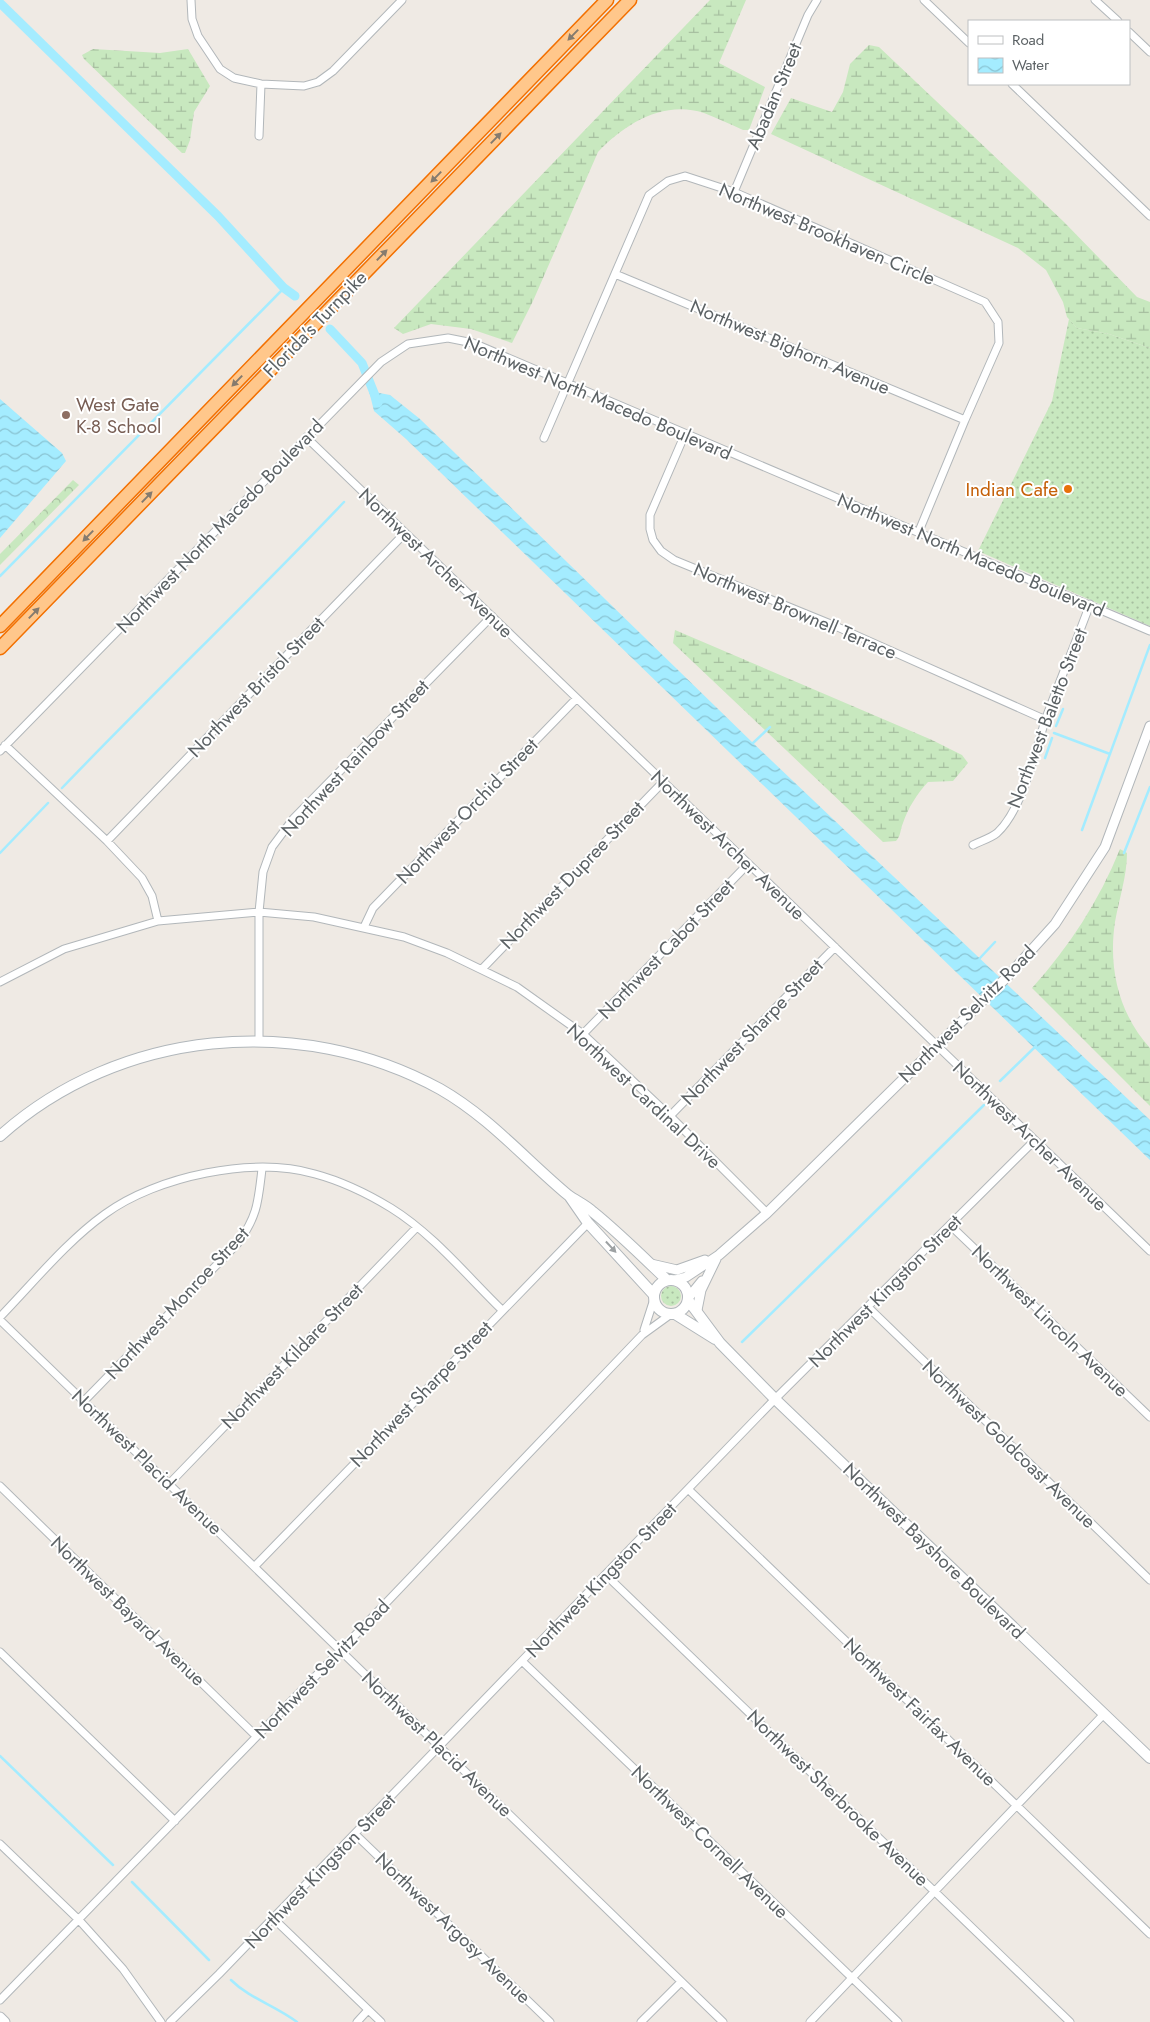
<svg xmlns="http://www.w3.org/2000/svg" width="1150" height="2022" font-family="Jost,sans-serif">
<defs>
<pattern id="grass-dots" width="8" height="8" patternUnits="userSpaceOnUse" patternTransform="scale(1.25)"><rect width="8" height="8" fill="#c8e8bf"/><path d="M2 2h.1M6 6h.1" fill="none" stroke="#a6bf9f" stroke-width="1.8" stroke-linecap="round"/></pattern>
<pattern id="forest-crowns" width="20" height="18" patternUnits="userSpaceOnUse" patternTransform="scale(1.25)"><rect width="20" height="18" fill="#c8e8bf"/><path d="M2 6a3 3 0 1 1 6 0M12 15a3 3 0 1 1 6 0" fill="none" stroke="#a6bf9f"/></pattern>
<pattern id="wetland-marsh" width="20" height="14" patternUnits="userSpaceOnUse" patternTransform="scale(1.25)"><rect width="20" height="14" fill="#c8e8bf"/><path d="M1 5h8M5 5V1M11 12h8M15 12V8" fill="none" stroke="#a6bf9f"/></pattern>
<pattern id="water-waves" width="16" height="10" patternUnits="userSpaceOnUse" patternTransform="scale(1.25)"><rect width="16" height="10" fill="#a4ecff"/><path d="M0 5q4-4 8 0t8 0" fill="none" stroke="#89c3d2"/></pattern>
</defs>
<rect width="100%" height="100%" fill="#efeae4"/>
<!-- grass -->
<path fill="url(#grass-dots)" d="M1069,319l8,9 32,6 41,14v278l-172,-75 74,-150z
M661 1296a10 10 0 1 1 20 0a10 10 0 1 1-20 0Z"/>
<!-- forest -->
<path fill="url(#forest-crowns)" d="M73,480l6,5 -79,80v-11z"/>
<!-- wetland -->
<path fill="url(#wetland-marsh)" d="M710,0h36l-27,63 46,24 -16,43h-6c-13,-6 -26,-12 -39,-17 -41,-13 -79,11 -106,39l-65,149 -21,42 -41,-14 -40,-5 -28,10 -9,-6z
M869,45l10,2 185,175 73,75 13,5v46l-41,-14 -32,-6 -10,-11 -4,-15 -17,-32 -28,-22 -247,-114 20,-36 41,14 11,-20 7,-28z
M93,49l67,4 28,-4 22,37 -16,26 -4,28 -5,13h-3l-98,-94 -2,-4z
M675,630l257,110 30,15 6,8 -15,18 -25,1c-11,12 -20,26 -25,41 -3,7 -2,13 -7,18l-13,1 -210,-199z
M1120,849l7,4c0,23 -8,46 -12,69 -7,46 4,92 35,126v58l-118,-118c37,-41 67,-87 88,-139z"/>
<!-- water -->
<path fill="url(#water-waves)" d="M369,391l21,4 30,24 333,324 397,377v40l-744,-721 -32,-28z
M0,399l62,54 4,8 -66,77z"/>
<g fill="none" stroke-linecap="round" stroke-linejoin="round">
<!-- stream -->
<path stroke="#a4ecff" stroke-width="2.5" d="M0,576l284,-288
M1056,726l7,-17
M1054,733l56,21
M753,743l17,-16
M1045,758l7,-20
M62,788c93,-97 190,-189 282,-286
M1082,830l68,-185
M0,853l48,-50
M1124,853l26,-66
M980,958l15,-16
M1000,1081l36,-35
M742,1342l242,-237
M0,1756l113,109
M132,1882l77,78
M231,1980c18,18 45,26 66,42"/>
<!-- canal -->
<path stroke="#a4ecff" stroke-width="9" d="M0,3l218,213 66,72 11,8
M330,329l32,34 16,40"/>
<!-- minor casing -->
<g stroke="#b2b7ba" stroke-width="9">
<path id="minor" d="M191,0l1,19 6,17 22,33 14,9 27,6 43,2 14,-4 15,-11 69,-71
M924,0l45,43
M1095,0l23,21
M1129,32l21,20
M1012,84l138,132
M259,136l2,-52
M734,192l74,-177 9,-15
M615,274l350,146
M685,434l-35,81v14l3,11 8,11 13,9 159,65 213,95
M306,437l844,814
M544,438l105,-243 19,-14 17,-5 49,16 251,110 13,20 1,21 -34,77 -46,111
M5,745l102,96 35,37 10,18 6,25
M0,751l381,-389 27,-18 40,-6 25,5 677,288
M107,841l298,-308
M973,845c8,-4 18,-7 24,-12 26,-24 38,-82 49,-115 14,-38 30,-76 44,-114
M364,927l9,-19 203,-209
M482,969l181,-187
M0,982l64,-33 94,-28 101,-9 55,5 90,20 43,16 70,34 66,47 87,82 97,97
M583,1034l165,-170
M259,1040v-128l4,-40 9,-25 21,-28 199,-203
M670,1116l165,-169
M951,1226l199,191
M868,1307l282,273
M0,1317c34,-35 66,-75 105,-103 52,-38 148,-58 210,-40 26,7 53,20 76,34 42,26 76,68 111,102
M0,1320l723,702
M644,1330l10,-31
M84,1401l154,-158c20,-28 20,-41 24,-74
M169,1484l247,-256
M0,1486l256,250
M689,1490l461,444
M255,1566l333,-343
M606,1575l464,447
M0,1652l175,169
M522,1661l376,361
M355,1834l195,188
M0,1844l79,76 44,49 38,53
M273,1918l108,104
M0,2000l341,-350 301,-315 29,-21
M170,2022l49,-48 556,-575 260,-259
M357,2022l11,-12
M641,2022l40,-40
M810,2022l294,-308"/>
</g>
<!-- tertiary casing -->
<g stroke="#b2b7ba" stroke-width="11">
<path id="tertiary" d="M651,1264l26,6 28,-10
M675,1280l11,-3 33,-22 48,-42 241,-237 47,-52 50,-77 45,-121
M689,1297l13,-16
M697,1310l4,-20 15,-31
M0,2017l5,5"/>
</g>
<!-- secondary casing -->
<g stroke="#b0b6ba" stroke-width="12">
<path id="secondary" d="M0,1136c119,-107 300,-124 440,-47 49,28 85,70 128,106 8,6 18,10 25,17 26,21 50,45 74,68
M570,1197l18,26 66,72
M654 1297a17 17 0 1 1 34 0a17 17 0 1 1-34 0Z
M688,1300l32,43 55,56 375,359
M675,1314l40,25"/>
</g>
<!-- motorway casing -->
<g stroke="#f37000" stroke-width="15">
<path id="motorway" d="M0,626l607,-626
M0,648l630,-648"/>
</g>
<!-- minor -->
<use href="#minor" stroke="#fff" stroke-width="7"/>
<!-- tertiary -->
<use href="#tertiary" stroke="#fff" stroke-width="9"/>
<!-- secondary -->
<use href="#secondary" stroke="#fff" stroke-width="10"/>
<!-- motorway -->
<use href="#motorway" stroke="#ffc78b" stroke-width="12"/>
</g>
<!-- one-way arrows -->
<defs><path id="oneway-solid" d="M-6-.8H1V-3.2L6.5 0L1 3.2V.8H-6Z" transform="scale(1.25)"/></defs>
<g fill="#857b6e">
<use href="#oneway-solid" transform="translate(573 35) rotate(134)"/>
<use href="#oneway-solid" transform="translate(496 138) rotate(-46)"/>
<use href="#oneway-solid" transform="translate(436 177) rotate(134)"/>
<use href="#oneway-solid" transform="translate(382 255) rotate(-46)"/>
<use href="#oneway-solid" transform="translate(237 381) rotate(134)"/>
<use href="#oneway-solid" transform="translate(147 497) rotate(-46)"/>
<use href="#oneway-solid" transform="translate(88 536) rotate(134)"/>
<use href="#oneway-solid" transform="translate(34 613) rotate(-46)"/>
</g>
<use fill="#9da1a3" href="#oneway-solid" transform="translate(611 1247) rotate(47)"/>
<!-- markers -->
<circle fill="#8d6e63" stroke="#fff" stroke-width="2" cx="66" cy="415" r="5"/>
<circle fill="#e8710a" stroke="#fff" stroke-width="2" cx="1068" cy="489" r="5"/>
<g text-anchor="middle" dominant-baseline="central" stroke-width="4" stroke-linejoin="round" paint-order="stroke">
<!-- street labels -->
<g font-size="19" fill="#5c6265" stroke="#fff">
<text transform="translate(774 96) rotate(-67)">Abadan Street</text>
<text transform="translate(827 234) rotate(23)">Northwest Brookhaven Circle</text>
<text transform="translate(315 324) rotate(-46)">Florida's Turnpike</text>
<text transform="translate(790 347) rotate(23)">Northwest Bighorn Avenue</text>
<text transform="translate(598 398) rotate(23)">Northwest North Macedo Boulevard</text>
<text transform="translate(220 526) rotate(-46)">Northwest North Macedo Boulevard</text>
<text transform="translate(971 555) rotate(23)">Northwest North Macedo Boulevard</text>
<text transform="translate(436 563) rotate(44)">Northwest Archer Avenue</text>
<text transform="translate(795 611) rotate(23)">Northwest Brownell Terrace</text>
<text transform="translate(256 687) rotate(-46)">Northwest Bristol Street</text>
<text transform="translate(1047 718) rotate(-69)">Northwest Baletto Street</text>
<text transform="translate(355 758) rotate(-47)">Northwest Rainbow Street</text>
<text transform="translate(467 811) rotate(-46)">Northwest Orchid Street</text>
<text transform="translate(728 845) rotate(44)">Northwest Archer Avenue</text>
<text transform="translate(572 875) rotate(-46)">Northwest Dupree Street</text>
<text transform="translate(666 949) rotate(-46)">Northwest Cabot Street</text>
<text transform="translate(967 1014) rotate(-45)">Northwest Selvitz Road</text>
<text transform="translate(752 1032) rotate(-46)">Northwest Sharpe Street</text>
<text transform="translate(644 1096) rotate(43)">Northwest Cardinal Drive</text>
<text transform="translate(1030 1136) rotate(44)">Northwest Archer Avenue</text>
<text transform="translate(885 1291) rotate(-45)">Northwest Kingston Street</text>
<text transform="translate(177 1303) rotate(-47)">Northwest Monroe Street</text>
<text transform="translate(1050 1321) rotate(44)">Northwest Lincoln Avenue</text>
<text transform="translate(292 1356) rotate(-46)">Northwest Kildare Street</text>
<text transform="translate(421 1394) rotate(-46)">Northwest Sharpe Street</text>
<text transform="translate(1009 1444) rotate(44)">Northwest Goldcoast Avenue</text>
<text transform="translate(147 1462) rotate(44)">Northwest Placid Avenue</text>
<text transform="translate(934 1551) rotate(44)">Northwest Bayshore Boulevard</text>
<text transform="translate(601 1580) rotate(-46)">Northwest Kingston Street</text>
<text transform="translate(128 1611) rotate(44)">Northwest Bayard Avenue</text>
<text transform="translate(322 1669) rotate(-46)">Northwest Selvitz Road</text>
<text transform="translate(920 1712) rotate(44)">Northwest Fairfax Avenue</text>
<text transform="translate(437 1744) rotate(44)">Northwest Placid Avenue</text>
<text transform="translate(838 1798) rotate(44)">Northwest Sherbrooke Avenue</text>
<text transform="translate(710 1842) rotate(44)">Northwest Cornell Avenue</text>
<text transform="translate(320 1871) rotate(-46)">Northwest Kingston Street</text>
<text transform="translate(453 1928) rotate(44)">Northwest Argosy Avenue</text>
</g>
<!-- education labels -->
<g font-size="19" fill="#785e54" stroke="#fff" text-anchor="start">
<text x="76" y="404">West Gate<tspan x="76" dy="22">K-8 School</tspan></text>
</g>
<!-- food labels -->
<g font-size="19" fill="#c56008" stroke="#fff" text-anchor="end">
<text x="1058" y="489">Indian Cafe</text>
</g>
</g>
<!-- legend -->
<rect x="968" y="20" width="162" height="65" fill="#ffffff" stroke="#bec0c1"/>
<rect x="978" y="36" width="25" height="8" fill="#ffffff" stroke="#bec0c1"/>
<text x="1012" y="45" font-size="15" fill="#5c6265">Road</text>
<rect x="978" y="58" width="25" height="15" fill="url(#water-waves)" stroke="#bec0c1"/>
<text x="1012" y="70" font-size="15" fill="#5c6265">Water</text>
</svg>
